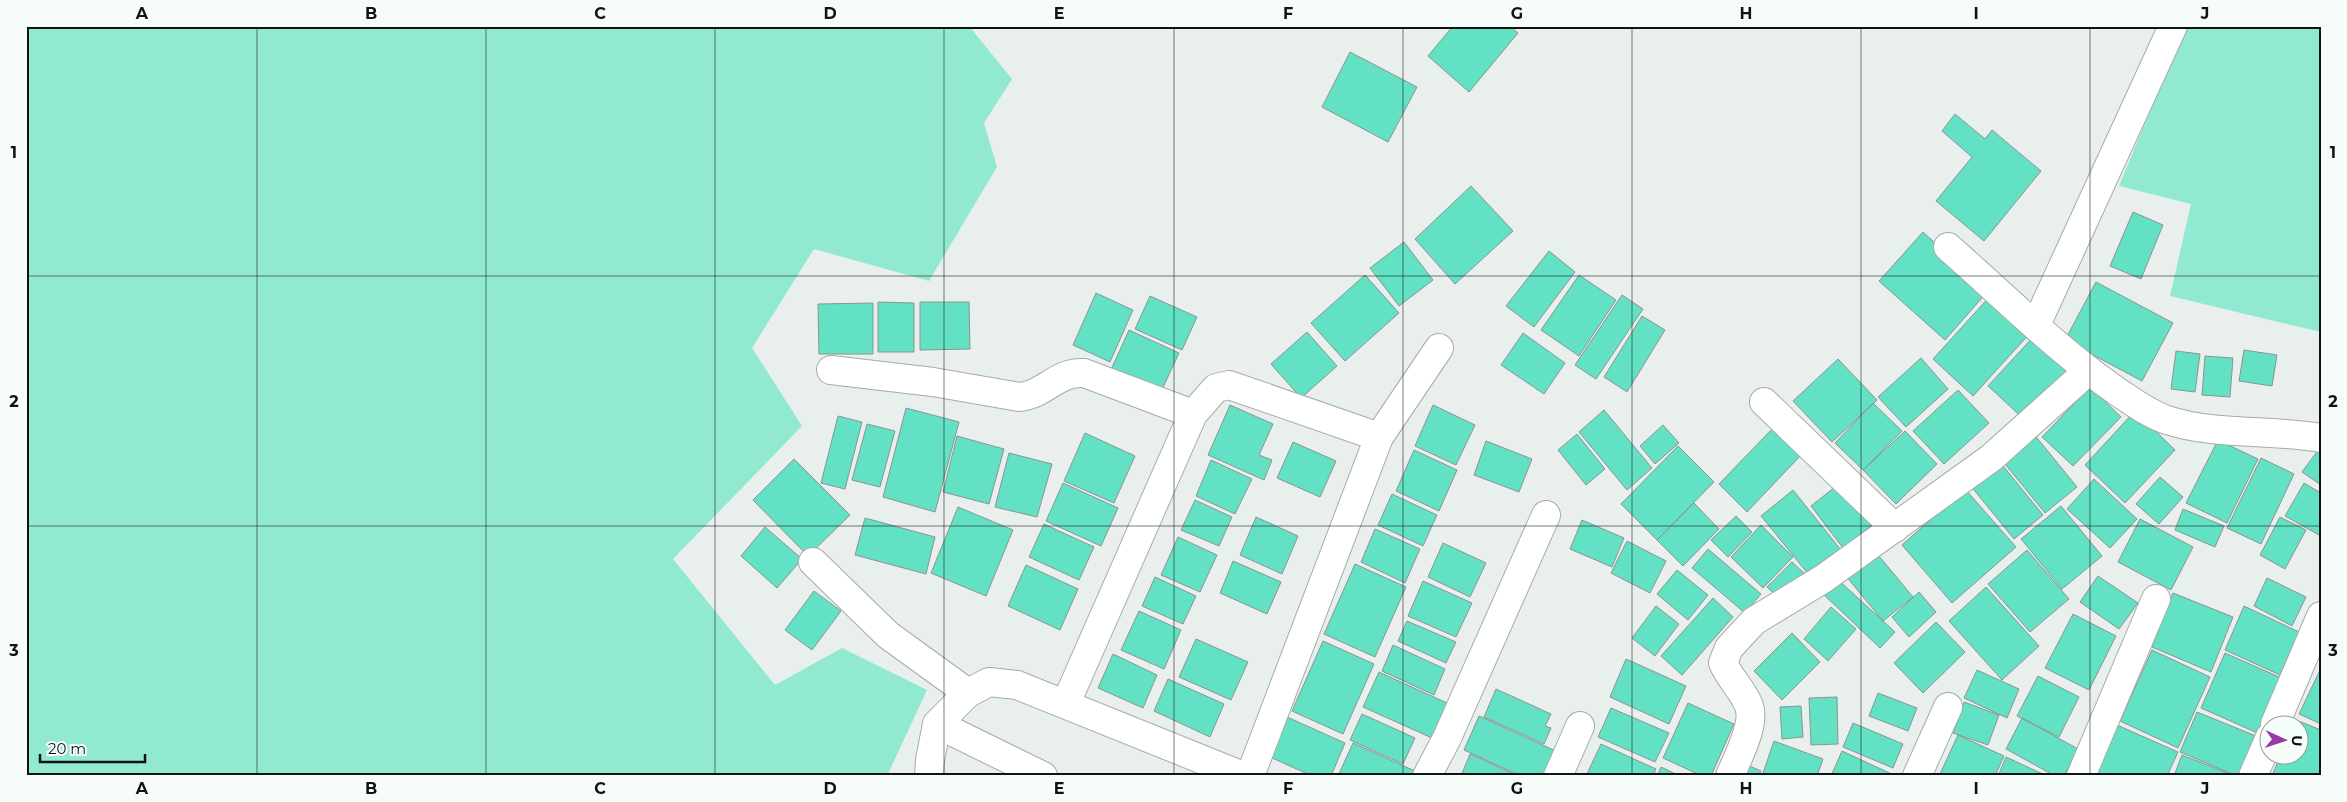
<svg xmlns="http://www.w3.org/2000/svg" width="2347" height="802" font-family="Montserrat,sans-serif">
<rect width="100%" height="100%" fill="#e8efed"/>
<!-- green -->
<path fill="#91e9d2" d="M26,26h943l43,53 -28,44 13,44 -68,114 -115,-32 -62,99 50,78 -129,133 102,126 67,-37 85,42 -40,86h-861z
M2185,26h136v306l-151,-36 21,-92 -72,-18z"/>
<!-- building -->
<path fill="#63e1c4" stroke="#8d9391" d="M1453,26h57l8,7 -49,59 -41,-36z
M1350,52l67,35 -29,55 -66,-35z
M1955,114l30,25 7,-9 49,41 -57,70 -48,-40 36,-44 -30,-26z
M1471,186l42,45 -58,53 -40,-45z
M2133,212l30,13 -22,54 -31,-13z
M1923,232l65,59 -43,49 -66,-59z
M1404,242l29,38 -34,26 -29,-38z
M1549,251l26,21 -41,55 -28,-21z
M1365,275l34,38 -54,48 -34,-38z
M1579,275l37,25 -37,56 -38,-26z
M2096,282l77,41 -31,58 -77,-41z
M1096,293l37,17 -23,52 -37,-17z
M1992,294l40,37 -59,65 -40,-37z
M1622,295l21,14 -47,70 -21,-14z
M1150,296l47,21 -15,33 -47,-21z
M878,302l36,1v49h-36z
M920,302h49l1,47 -50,1z
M873,303v51h-54l-1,-50z
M1642,316l23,14 -38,62 -23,-15z
M1129,330l50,23 -20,43 -50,-22z
M1307,332l30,34 -36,32 -30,-34z
M1523,333l42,30 -21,31 -43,-29z
M2034,336l38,35 -46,50 -38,-35z
M2244,350l33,5 -5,31 -33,-5z
M2176,351l24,3 -5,38 -24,-3z
M2205,356l28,2 -3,39 -28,-2z
M1921,358l27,31 -42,38 -28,-30z
M1838,359l39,41 -45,42 -39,-41z
M2090,387l31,30 -48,49 -31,-29z
M1958,390l31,33 -45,41 -31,-33z
M1873,403l29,28 -39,39 -28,-27z
M1230,405l43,19 -14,31 13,5 -8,20 -56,-25z
M1433,405l42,20 -19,40 -41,-19z
M906,408l53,14 -24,90 -52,-15z
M1604,410l48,58 -25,22 -48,-58z
M2135,411l40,39 -50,53 -40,-38z
M838,416l24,6 -17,67 -24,-6z
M867,424l28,7 -15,56 -28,-7z
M1663,425l16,18 -24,21 -15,-18z
M1775,426l28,27 -56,59 -28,-28z
M1905,431l32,33 -41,40 -33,-34z
M1085,433l50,23 -21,47 -50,-22z
M2033,433l44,54 -32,26 -44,-54z
M1577,434l28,35 -19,16 -28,-35z
M957,436l47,13 -15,55 -46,-12z
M2218,440l40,19 -31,64 -41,-20z
M1486,441l46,18 -13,33 -45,-17z
M1293,442l43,19 -16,36 -43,-19z
M1678,446l36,36 -57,58 -36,-36z
M2319,449l2,1v35l-19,-13z
M1414,450l43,20 -18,41 -43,-20z
M1009,453l43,11 -15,53 -42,-10z
M2261,458l33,16 -33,70 -34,-16z
M794,459l56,56 -42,41 -55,-56z
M1211,460l41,19 -17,35 -39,-18z
M1999,461l44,54 -29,24 -44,-54z
M2160,477l23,20 -24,27 -23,-20z
M2094,479l43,40 -27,29 -43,-39z
M1063,483l55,25 -17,38 -55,-25z
M1840,483l32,42 -29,23 -32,-42z
M2304,483l17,10v39l-2,3 -34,-19z
M1965,489l51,58 -64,56 -50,-58z
M1793,490l48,60 -32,25 -48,-59z
M1392,494l45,21 -14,31 -45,-21z
M1195,500l37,17 -13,29 -38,-16z
M1694,503l25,26 -36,37 -26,-26z
M2061,506l41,50 -40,33 -41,-50z
M958,507l55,23 -27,66 -55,-23z
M2183,509l41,17 -9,21 -40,-17z
M1736,516l16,16 -24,25 -17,-17z
M1256,517l42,19 -16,38 -42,-19z
M2280,517l26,13 -21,39 -25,-14z
M865,518l70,19 -9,37 -71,-19z
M2140,519l53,28 -22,43 -53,-28z
M1582,520l42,18 -12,29 -42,-18z
M1044,524l50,23 -15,33 -50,-23z
M1761,525l32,32 -30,31 -32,-31z
M765,527l37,32 -25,29 -36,-32z
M1375,529l45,20 -15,34 -44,-21z
M1178,537l39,18 -17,37 -39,-17z
M1627,541l39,20 -16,32 -39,-20z
M1443,543l43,20 -16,34 -42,-20z
M1708,549l53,45 -16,19 -53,-45z
M1874,550l39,47 -30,24 -38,-46z
M2027,550l42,49 -39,33 -42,-48z
M1233,561l48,21 -14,32 -47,-21z
M1792,562l14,13 -26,25 -13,-13z
M1355,564l51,23 -31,70 -51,-23z
M1026,565l52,24 -18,41 -52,-24z
M1677,570l31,25 -20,25 -31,-26z
M1834,576l61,56 -15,16 -60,-57z
M2098,576l40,27 -19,26 -39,-27z
M1155,577l41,19 -13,28 -41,-18z
M2267,578l39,19 -14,29 -38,-20z
M1423,581l49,22 -16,34 -48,-21z
M1986,587l53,59 -37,34 -53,-59z
M814,591l27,20 -29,39 -27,-20z
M1919,592l17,20 -27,25 -17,-20z
M2173,593l60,24 -22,55 -59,-25z
M1713,598l20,19 -51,58 -21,-19z
M1656,606l23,18 -24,32 -23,-18z
M2244,606l55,26 -19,43 -55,-25z
M1831,607l25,22 -28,32 -24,-22z
M1139,611l42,19 -17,39 -43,-19z
M2073,614l43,22 -27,54 -44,-22z
M1407,621l49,21 -10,21 -48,-22z
M1936,622l29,30 -42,41 -29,-30z
M1792,633l28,29 -38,38 -28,-29z
M1196,639l52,23 -17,38 -52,-23z
M1323,641l51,23 -31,70 -51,-23z
M1393,645l52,24 -11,26 -52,-24z
M2152,650l58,27 -32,71 -58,-27z
M2225,653l61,27 -24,55 -61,-27z
M1113,654l44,21 -14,33 -45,-20z
M1626,659l60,27 -17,38 -59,-27z
M2321,668v56l-22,-10z
M1977,670l42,19 -12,29 -43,-20z
M1379,672l68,31 -15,35 -69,-31z
M2038,676l41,21 -20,40 -42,-21z
M1168,679l56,25 -14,33 -56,-26z
M1496,689l55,25 -6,12 6,2 -7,16 -60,-27z
M1878,693l39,15 -9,23 -39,-15z
M1837,697l1,47 -27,1 -2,-47z
M1964,702l35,13 -11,30 -35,-12z
M1688,703l46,21 -23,52h-9l-39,-18z
M1801,706l2,31 -21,2 -2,-32z
M1611,708l58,25 -14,29 -57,-25z
M2197,712l64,26 -15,38h-9l-57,-24z
M1362,714l53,24 -12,26 -53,-24z
M1479,716l79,36 -11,24h-26l-57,-26z
M1287,717l58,26 -14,33h-19l-42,-19z
M2022,718l56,31 -14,27h-9l-49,-27z
M2296,720l25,10v46h-49l9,-22h19v-30h-6z
M1853,723l50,21 -10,24 -50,-21z
M2117,725l61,27 -11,24h-73z
M1958,735l46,21 -9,20h-56z
M1774,741l49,18 -6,17h-55z
M1353,743l62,28 -2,5h-75z
M1601,744l55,25 -3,7h-67z
M1842,751l54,25h-65z
M1470,754l48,22h-57z
M2182,755l48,19v2h-56z
M2006,757l41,19h-49z
M1747,765l14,6 -3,5h-16z
M1661,767l19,9h-23z"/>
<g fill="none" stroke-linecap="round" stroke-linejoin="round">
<!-- street casing -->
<g stroke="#a5acaa" stroke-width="30">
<path id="street" d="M1948,247c56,49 109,103 170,145 15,10 31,22 49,28 49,16 103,9 154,18
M2036,325l137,-299
M831,370l102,12 86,15c26,-2 38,-26 65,-24l109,41
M1764,402l131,126
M1379,437l60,-89
M813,562l75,73 80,58
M1066,703l127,-289 23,-26 13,-3 150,52 -129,339
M937,724l106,52
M2275,724l46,-108
M929,776l1,-16 7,-36 31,-31 21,-11 28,3 226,91
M1427,776l20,-38 99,-223
M1558,776l22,-50
M1730,776c7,-17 26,-52 19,-70 -6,-16 -19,-27 -26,-43l6,-15 25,-27 69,-42 168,-121 97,-87
M1917,776l31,-69
M2081,776l75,-177
M2253,776l17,-39"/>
</g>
<!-- street -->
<use href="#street" stroke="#fff" stroke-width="28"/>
</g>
<!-- grid -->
<path fill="none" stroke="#111313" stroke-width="1" stroke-opacity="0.55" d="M257,26v750M486,26v750M715,26v750M944,26v750M1174,26v750M1403,26v750M1632,26v750M1861,26v750M2090,26v750M26,276h2295M26,526h2295"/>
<!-- border -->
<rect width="2347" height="802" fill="none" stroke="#f5fcfa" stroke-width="55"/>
<!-- north arrow -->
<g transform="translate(2284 740) rotate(93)"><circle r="24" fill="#f5fcfa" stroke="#9a9f9e"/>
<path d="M0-4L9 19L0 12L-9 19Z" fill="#9b3aa2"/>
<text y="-8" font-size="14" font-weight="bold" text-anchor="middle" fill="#111313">U</text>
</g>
<!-- scale -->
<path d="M40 754v8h105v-8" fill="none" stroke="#111313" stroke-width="2.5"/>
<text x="48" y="754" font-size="15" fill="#111313" stroke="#f5fcfa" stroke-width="4" paint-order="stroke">20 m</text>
<rect x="28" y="28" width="2292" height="746" fill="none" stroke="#111313" stroke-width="2"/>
<g font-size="16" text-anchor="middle" font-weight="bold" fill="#111313">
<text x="142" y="19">A</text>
<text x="371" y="19">B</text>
<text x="600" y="19">C</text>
<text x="830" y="19">D</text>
<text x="1059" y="19">E</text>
<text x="1288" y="19">F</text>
<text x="1517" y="19">G</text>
<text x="1746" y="19">H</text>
<text x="1976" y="19">I</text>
<text x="2205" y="19">J</text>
<text x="14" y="158">1</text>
<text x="2333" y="158">1</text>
<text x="14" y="407">2</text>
<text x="2333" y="407">2</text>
<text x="14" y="656">3</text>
<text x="2333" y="656">3</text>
<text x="142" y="794">A</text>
<text x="371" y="794">B</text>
<text x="600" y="794">C</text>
<text x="830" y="794">D</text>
<text x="1059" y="794">E</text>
<text x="1288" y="794">F</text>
<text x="1517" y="794">G</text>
<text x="1746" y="794">H</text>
<text x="1976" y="794">I</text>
<text x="2205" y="794">J</text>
</g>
</svg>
